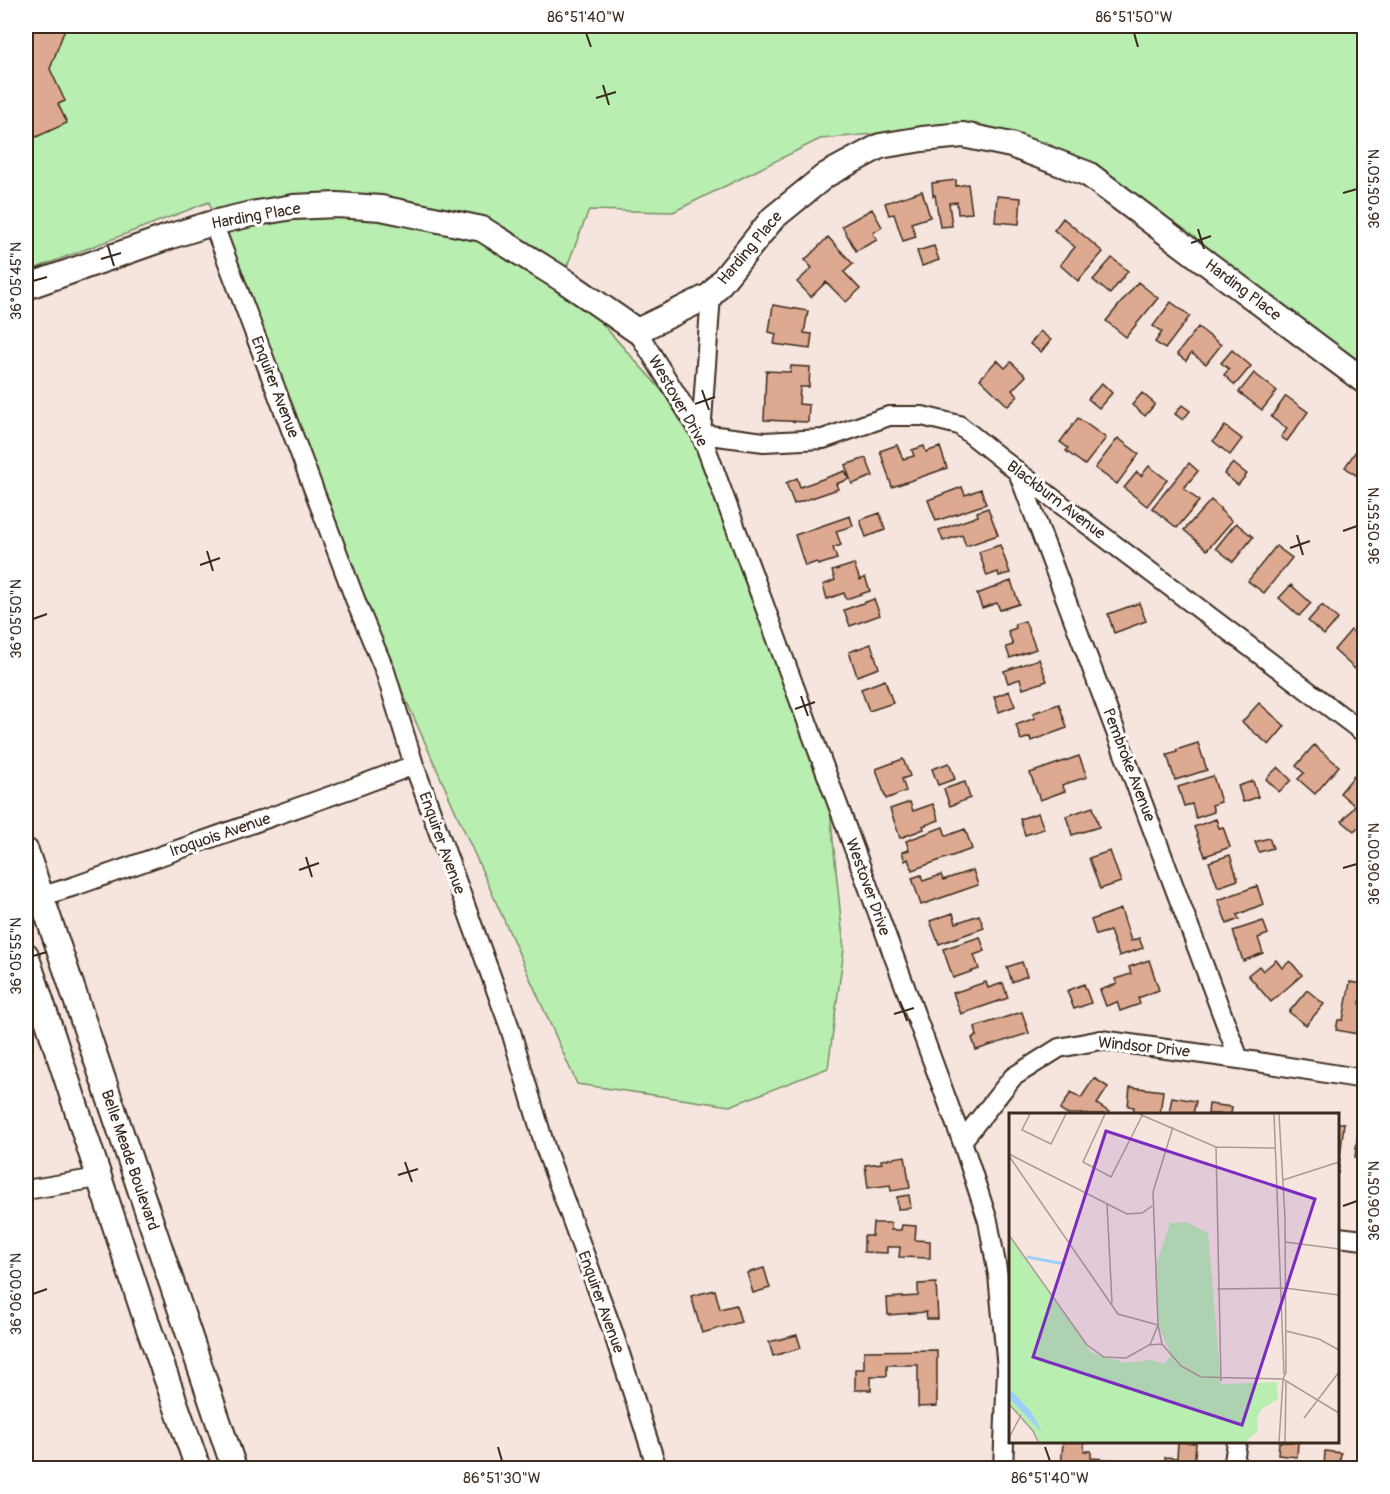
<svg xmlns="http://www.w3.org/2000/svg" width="1390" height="1494" font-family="Pangolin,sans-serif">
<rect width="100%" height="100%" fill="#f5e5de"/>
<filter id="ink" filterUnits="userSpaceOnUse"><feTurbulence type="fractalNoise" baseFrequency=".0167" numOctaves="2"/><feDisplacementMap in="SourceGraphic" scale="12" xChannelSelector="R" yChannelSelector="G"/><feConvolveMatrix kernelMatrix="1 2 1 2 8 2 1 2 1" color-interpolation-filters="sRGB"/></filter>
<g filter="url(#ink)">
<!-- green -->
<path fill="#b8eeb0" stroke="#7a8c67" stroke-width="1.5" d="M26,26h1338v347l-254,-193 -64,-38 -120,-13 -106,10 -147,73 -84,-2 -27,69 139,155 125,337 18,178 -16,119 -98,38 -153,-22 -329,-739 -39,-143 -183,70z"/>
<!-- building -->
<path fill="#dda990" stroke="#3b2a1e" stroke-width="1.5" d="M26,26h40l-16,43 15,32 -7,3 9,19 -33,15 -7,-17h-1z
M956,180v6l12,-2 4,29 -14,1 -1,-12 -8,1 3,23 -12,1 -5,-32 -2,1 -1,-13z
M922,191l8,26 -19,6 5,14 -13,4 -9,-27 -5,1 -4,-12z
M997,196l24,2 -2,26 -24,-2z
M872,209l10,18 -9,6 4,7 -21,11 -14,-25z
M1063,218l40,34 -25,29 -18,-16 15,-18 -21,-17z
M828,237l25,27 -9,8 16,17 -14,13 -20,-20 -15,15 -14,-15 15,-14 -7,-8z
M934,246l5,14 -17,6 -5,-15z
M1112,258l16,13 -18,23 -17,-14z
M1138,282l20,16 -32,39 -20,-16z
M1171,302l19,14 -25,33 -10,-7 7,-10 -9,-6z
M773,305l35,6 -4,22 8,1 -2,15 -36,-5 2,-10 -7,-2z
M1198,327l23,18 -15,19 -15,-11 -5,8 -9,-7z
M1040,331l11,9 -10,12 -11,-8z
M1232,350l19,16 -16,19 -11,-10 5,-6 -8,-6z
M997,360l8,8 6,-6 15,14 -14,14 6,6 -10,10 -28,-27z
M791,366l19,1 -1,20h-9l-1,17 10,1 -1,17 -44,-2 2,-49 24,1z
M1254,373l23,18 -15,19 -23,-18z
M1102,383l10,10 -13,15 -11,-9z
M1142,393l13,11 -10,12 -13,-11z
M1286,396l22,16 -21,29 -6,-4 6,-8 -16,-12z
M1182,405l8,6 -7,9 -8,-6z
M1078,418l28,20 -21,27 -19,-14 2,-3 -8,-6z
M1225,426l17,13 -12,16 -17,-14z
M1118,438l21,16 -22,30 -22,-16z
M897,445l6,14 11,-3 -2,-6 12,-4 2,6 14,-5 7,21 -55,19 -12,-36z
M1358,448l6,5v28l-19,-14z
M866,458l7,18 -21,8 -7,-19z
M1189,463l9,8 -14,17 15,13 -22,27 -25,-20z
M1233,463l14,11 -9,11 -14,-11z
M1149,466l18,14 -20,26 -23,-18 13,-16 4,4z
M845,471l4,8 -13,5 2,5 -44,15 -8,-21 11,-5 3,9z
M962,487l3,8 16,-6 5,15 -50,17 -8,-21z
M1211,500l10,9 -1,1 12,11 -25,29 -23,-20z
M988,508l10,27 -32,11 -4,-11 -19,6 -4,-11 39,-14 -1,-4z
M880,513l5,17 -19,7 -6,-17z
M850,516l3,10 -17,5 5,14 -8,3 4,11 -19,6 -1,-3 -12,4 -10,-31z
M1236,523l17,14 -20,25 -17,-14z
M1000,545l10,28 -11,3 -1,-4 -11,4 -8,-24z
M1276,546l16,12 -28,35 -16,-12z
M854,564l6,16 5,-3 5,14 -24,8 -2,-6 -17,6 -4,-14 12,-5 -3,-9z
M1011,581l8,23 -19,6 -3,-7 -15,5 -5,-14z
M1291,585l20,18 -12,13 -20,-18z
M874,599l6,16 -30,11 -6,-16z
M1139,603l7,18 -32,12 -6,-19z
M1322,605l16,14 -14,16 -16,-14z
M1025,621l11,28 -26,9 -4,-11 7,-2 -5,-14 8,-3 -1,-4z
M1351,630l10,8 3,-5v25l-9,11 -21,-19z
M871,644l8,24 -22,8 -8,-24z
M1039,659l8,22 -24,8 -3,-10 -12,4 -4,-12z
M885,680l8,23 -24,8 -8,-22z
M1009,691l6,15 -16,6 -5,-15z
M1259,703l26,23 -16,19 -27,-23z
M1059,704l8,24 -36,13 -1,-4 -9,3 -5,-15 19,-7 -2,-5z
M1198,743l9,27 -32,10 -8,-25 10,-3 -1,-2z
M1314,745l25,21 -24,28 -17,-15 6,-6 -8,-7z
M1079,756l8,21 -25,8 3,6 -25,9 -10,-27z
M903,759l7,17 -8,3 4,12 -20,8 -10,-30z
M949,763l6,16 -17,6 -6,-16z
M1278,767l13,13 -12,12 -13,-13z
M1213,776l8,26 -9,3 2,7 -18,6 -4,-14 -8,2 -6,-19z
M1354,776l10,9v49l-7,-6 -3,3 -12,-10 13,-15 -15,-13z
M1253,781l5,16 -15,5 -5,-16z
M965,782l5,16 -20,8 -6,-17z
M910,802l3,9 20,-7 6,16 -16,6 1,3 -24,9 -10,-29z
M1093,807l6,20 -27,8 -6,-19z
M1038,813l6,16 -19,6 -5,-16z
M1216,819l3,9 4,-1 7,20 -25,9 -11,-29z
M943,827l3,9 19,-7 7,20 -60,21 -4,-11 -3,2 -3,-9 7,-2 -3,-9z
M1269,838l4,10 -14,4 -4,-10z
M1110,851l11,31 -21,7 -11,-31z
M1230,855l8,25 -20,7 -9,-25z
M973,870l5,15 -57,20 -9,-27 9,-3 2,6 18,-6 2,5z
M1257,886l6,18 -26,11 2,4 -12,5 -9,-24z
M1121,909l10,32 8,-3 4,10 -24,8 -9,-25 -14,4 -5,-15z
M953,913l3,10 23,-8 5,13 -45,16 -9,-23z
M1263,921l5,13 -10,4 5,15 -20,8 -10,-30z
M980,937l5,14 -11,4 5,14 -26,9 -10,-29z
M1149,960l10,30 -21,8 2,6 -20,7 -3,-9 -11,4 -6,-16 17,-6 -2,-5 16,-5 -2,-7z
M1276,960l6,8 8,-7 12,14 -31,27 -23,-27 11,-9 4,5z
M1022,962l5,14 -15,6 -5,-15z
M986,982l2,6 15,-5 5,15 -47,16 -8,-21z
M1350,982l13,2 -3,20 4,1v20l-1,10 -27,-5 2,-10h5z
M1084,984l7,19 -17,6 -7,-18z
M1307,990l17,14 -18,21 -17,-13z
M1022,1012l7,21 -53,17 -4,-12 5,-2 -2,-9z
M1094,1078l14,9 -11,17 12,8 -1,2h-42l-6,-4 11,-18 10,6z
M1130,1087l33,4 -3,23h-27l1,-7 -6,-1z
M1172,1097l24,4 -3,13h-24z
M1209,1104l23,3 -1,7h-23z
M1338,1123h6l-6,51z
M1358,1131l6,1v26l-9,-1z
M905,1156l5,32 -19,3 -1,-6 -22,3 -3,-23 17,-2 -1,-3z
M909,1195l2,13 -13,1 -1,-12z
M873,1223h18v7h10l1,-5 14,1 -1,14 15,1v17l-31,-1 1,-10h-13v6l-23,-1v-16h8z
M764,1268l6,20 -17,5 -6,-20z
M936,1283l2,36h-11l-1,-7 -38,3 -1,-17 31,-2v-12z
M715,1290l5,19 16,-4 5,17 -39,11 -11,-37z
M797,1335l4,13 -28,8 -4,-14z
M937,1350v56l-19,1v-42h-31v11h-16v14h-16v-21h9v-18z
M1063,1442h21v9h7v7l30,2v8h-60z
M1178,1442l18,1 -2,25h-29v-11l12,1z
M1279,1442h19l-1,15 -19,-2z
M1325,1451l16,2 -2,15 -15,-1z"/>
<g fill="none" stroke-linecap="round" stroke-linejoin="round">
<!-- minor casing -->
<g stroke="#3b2a1e" stroke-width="22">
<path id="minor" d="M213,223l145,384 27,64 29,94 96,263 36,122 66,179 45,139
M711,295l-10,139 63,8 59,-3 66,-23h33l37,9 59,47 346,261
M637,331l64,103 261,707 26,80 10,54 9,94 -4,99
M1018,472l221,587
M26,901l49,-15 275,-97 64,-24
M962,1141l51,-64 46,-29 42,-8 138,19 125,20
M26,1190l72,-12
M1338,1237l26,3
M1233,1468l4,-26"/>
</g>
<!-- major casing -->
<g stroke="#3b2a1e" stroke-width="28">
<path id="major" d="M26,287l145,-51 42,-13 38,-9 42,-7 44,-2 44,3 101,21 80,50 75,52 74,-36 62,-77 53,-43 54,-29 42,-7 41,-4 48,10 77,29 276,207
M26,851l208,617
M26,955l121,368 51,145"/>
</g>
<!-- minor -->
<use href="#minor" stroke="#fff" stroke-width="18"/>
<!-- major -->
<use href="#major" stroke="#fff" stroke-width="24"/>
</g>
</g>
<!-- ticks -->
<path fill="none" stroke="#3b2a1e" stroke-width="2" d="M586,33l5,14M1134,33l4,14M603,85l6,20M596,98l20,-6M1343,193l14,-4M1198,229l6,20M1191,243l20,-7M108,246l6,20M101,259l20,-6M33,281l14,-4M702,390l7,20M695,404l20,-7M1343,531l14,-5M1297,535l6,20M1290,548l20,-7M207,551l6,20M200,565l20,-7M33,619l14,-5M801,696l7,20M795,709l20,-7M306,857l6,20M1343,868l14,-4M299,870l20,-7M33,956l14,-4M900,1001l7,20M894,1014l20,-6M405,1162l7,20M398,1175l20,-6M1343,1206l14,-5M33,1294l14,-5M498,1447l4,14M1045,1447l5,14"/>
<g text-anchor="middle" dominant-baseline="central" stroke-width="6" stroke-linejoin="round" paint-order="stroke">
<!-- street labels -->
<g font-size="16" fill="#3b2a1e" stroke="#fff">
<text transform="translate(256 216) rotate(-10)">Harding Place</text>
<text transform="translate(750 248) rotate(-50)">Harding Place</text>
<text transform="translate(1243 290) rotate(37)">Harding Place</text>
<text transform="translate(275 387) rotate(69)">Enquirer Avenue</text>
<text transform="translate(678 401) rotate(60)">Westover Drive</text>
<text transform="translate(1056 500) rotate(37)">Blackburn Avenue</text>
<text transform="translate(1129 765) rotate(69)">Pembroke Avenue</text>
<text transform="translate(220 835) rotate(-19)">Iroquois Avenue</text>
<text transform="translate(442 843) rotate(70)">Enquirer Avenue</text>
<text transform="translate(868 887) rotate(70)">Westover Drive</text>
<text transform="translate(1144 1047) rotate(6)">Windsor Drive</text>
<text transform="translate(130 1160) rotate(71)">Belle Meade Boulevard</text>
<text transform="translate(601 1302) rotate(70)">Enquirer Avenue</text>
</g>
</g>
<!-- overview -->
<g transform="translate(1009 1113)">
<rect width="330" height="330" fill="#f5e5de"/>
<path d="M177,109l22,11 13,151 56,-2 1,17 -16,10 -5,8 1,14 -13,11h-207l-5,-11 -24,-27v-168l82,116 34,11 26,-3 13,4 7,-9 -13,-30 -3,-57 15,-45z" fill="#b8eeb0"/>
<path d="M0,275l23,25 10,19 -33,-34z" fill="#9ccffa"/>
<path fill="none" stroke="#9ccffa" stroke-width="3" d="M18,144l38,7"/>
<path fill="none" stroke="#ab9a91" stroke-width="1.5" d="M21,1l-8,16 29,14 15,-30M96,1l-22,48 28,15 32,-63M130,1l77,33 60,1M265,1l10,260M270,1l6,104 1,154 -3,7M207,34l5,234M0,41l118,60 15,-1 10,-7M0,43l109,158 40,11 -8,20M274,67l56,-18M98,91l5,99M0,122l78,110 17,12 22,1 23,-13 13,-1 19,22 20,11 82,2 56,34M276,129l54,7M208,176l68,-1 54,7M277,218l33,8 20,11M153,231l-4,-19 -5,-133 20,-65M0,291l24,27 5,11M295,305l35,-46M0,325l12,-23M270,329l4,-62M276,329l1,-60"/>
<path fill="#7b2cbf" fill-opacity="0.15" stroke="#7b2cbf" stroke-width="3" d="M97,18l209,68 -73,226 -209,-68z"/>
<rect width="330" height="330" fill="none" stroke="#3b2a1e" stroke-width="3"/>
</g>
<!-- margin -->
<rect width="1390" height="1494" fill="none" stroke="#fff" stroke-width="66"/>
<rect x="33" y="33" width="1324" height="1428" fill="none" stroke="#3b2a1e" stroke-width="2"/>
<g font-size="15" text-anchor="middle" fill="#3b2a1e">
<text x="586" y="22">86°51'40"W</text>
<text x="1134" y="22">86°51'50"W</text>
<text transform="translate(1374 189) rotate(-90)" y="5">36°05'50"N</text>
<text transform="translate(16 281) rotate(-90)" y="5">36°05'45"N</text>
<text transform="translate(1374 526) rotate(-90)" y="5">36°05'55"N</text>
<text transform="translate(16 619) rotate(-90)" y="5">36°05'50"N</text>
<text transform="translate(1374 864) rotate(-90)" y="5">36°06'00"N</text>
<text transform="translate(16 956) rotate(-90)" y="5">36°05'55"N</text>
<text transform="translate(1374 1201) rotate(-90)" y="5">36°06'05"N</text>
<text transform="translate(16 1294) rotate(-90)" y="5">36°06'00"N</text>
<text x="502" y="1483">86°51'30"W</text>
<text x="1050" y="1483">86°51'40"W</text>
</g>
</svg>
